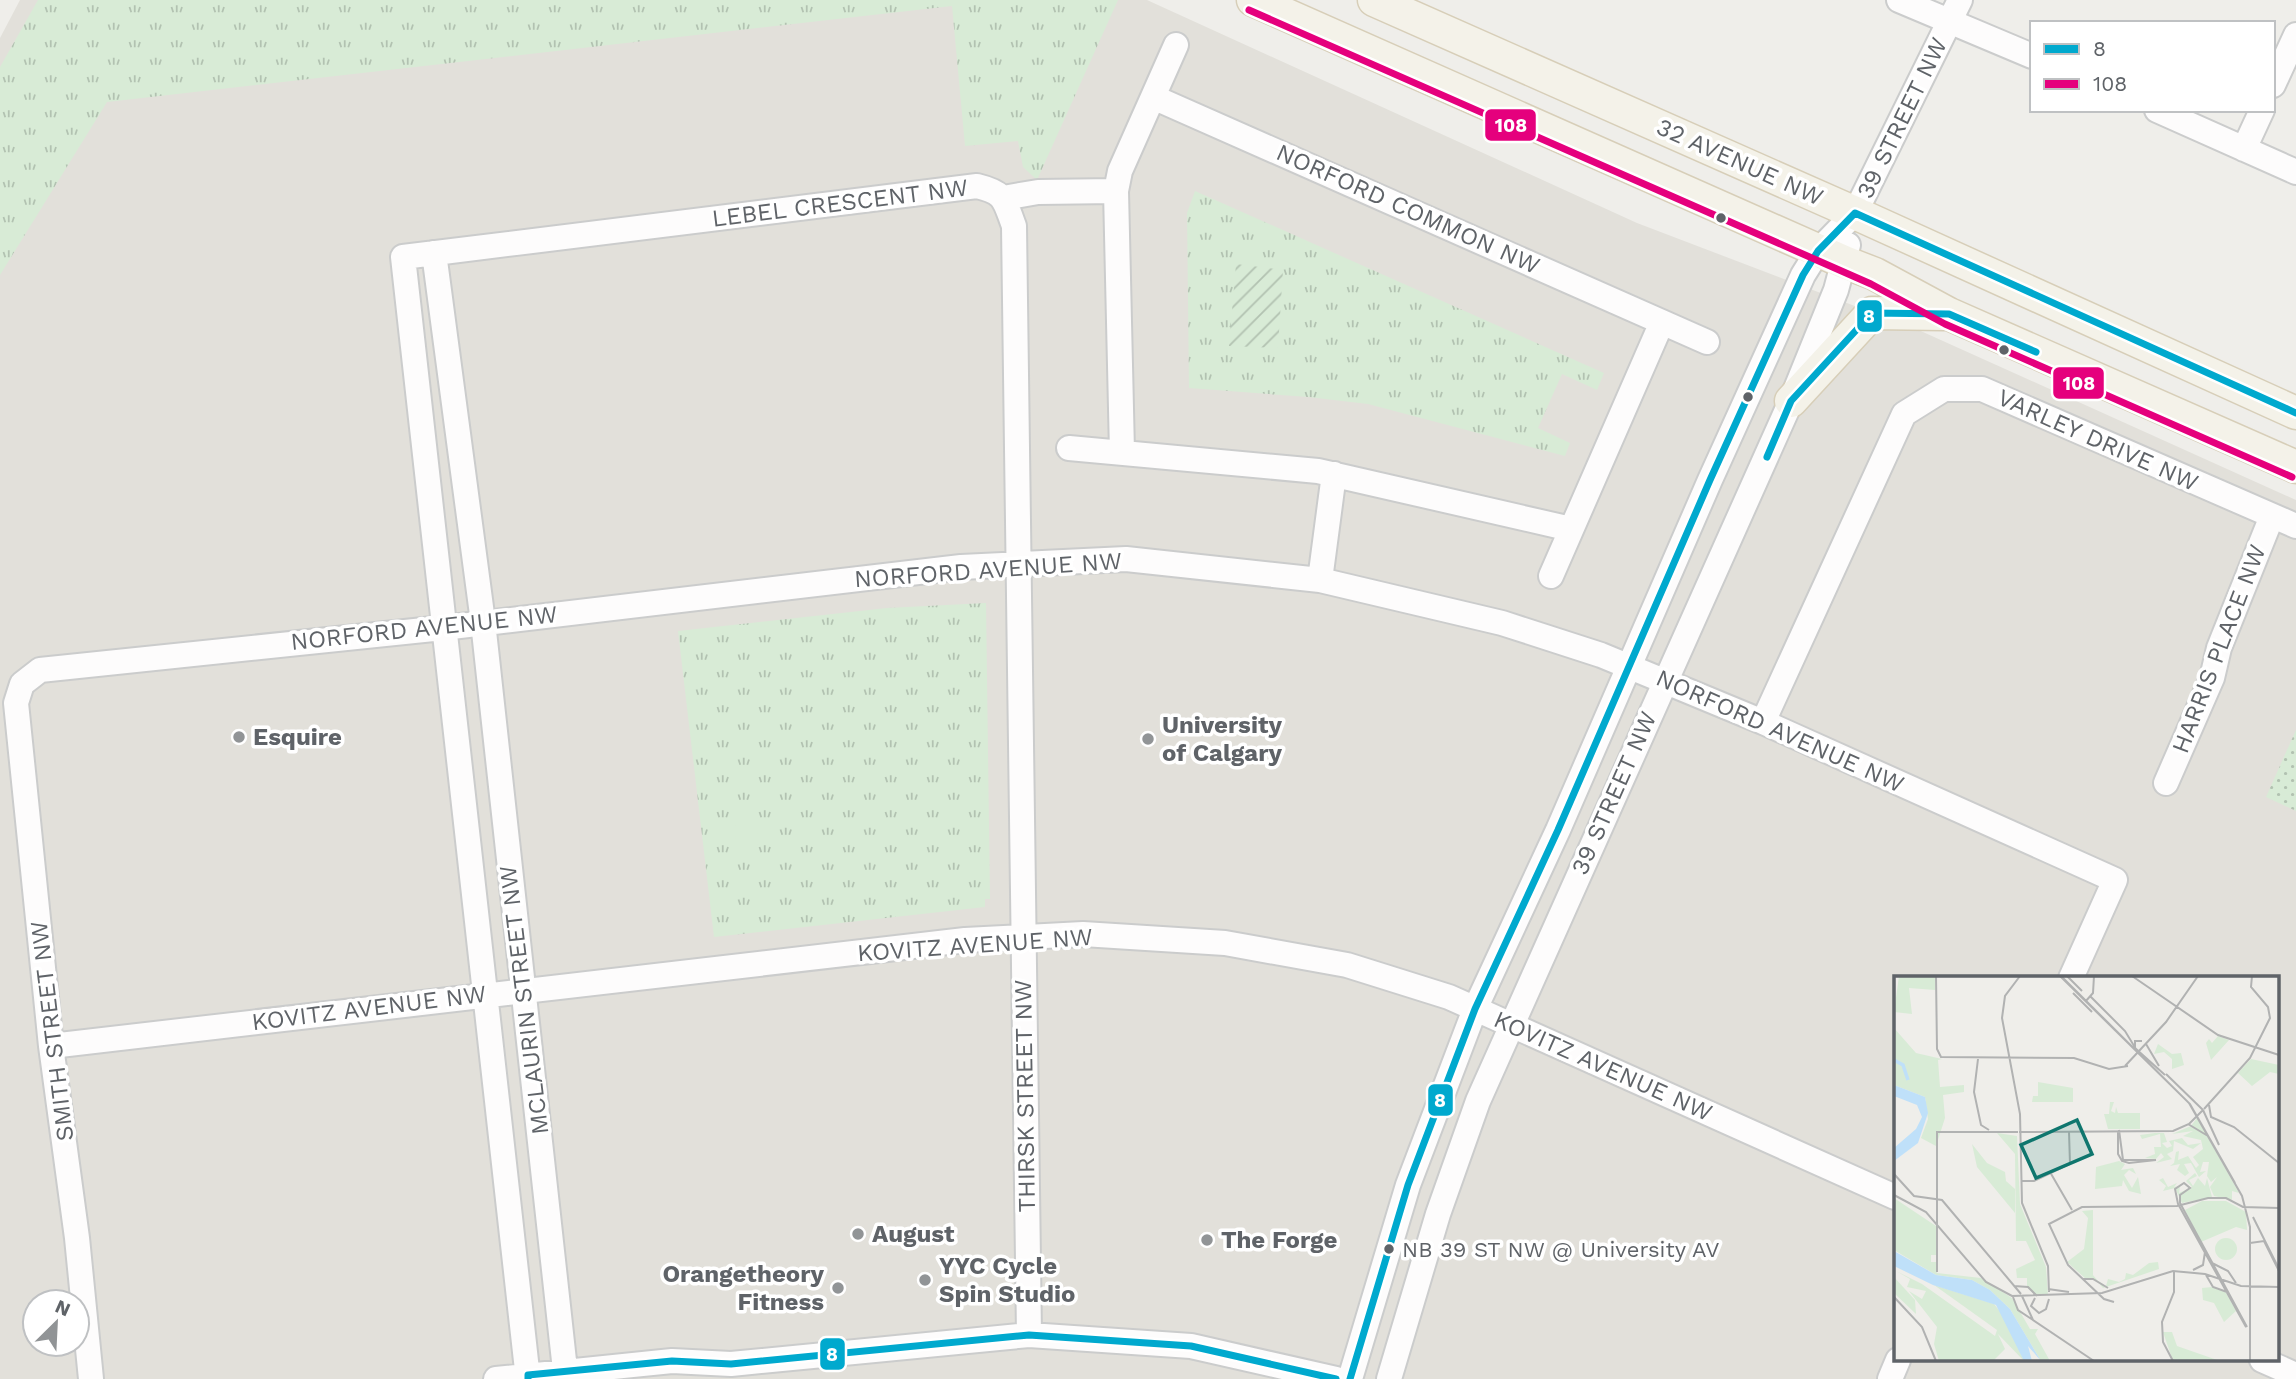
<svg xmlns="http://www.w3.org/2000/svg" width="2296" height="1379" font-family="'Work Sans',sans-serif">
<defs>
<pattern id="grass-dots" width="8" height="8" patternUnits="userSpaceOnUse" patternTransform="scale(1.75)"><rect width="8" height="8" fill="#d8ebd6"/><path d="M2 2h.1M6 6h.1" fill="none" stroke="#b2c2b1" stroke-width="1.8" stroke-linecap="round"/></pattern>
<pattern id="park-tufts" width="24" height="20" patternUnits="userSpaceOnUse" patternTransform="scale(1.75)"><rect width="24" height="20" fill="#d8ebd6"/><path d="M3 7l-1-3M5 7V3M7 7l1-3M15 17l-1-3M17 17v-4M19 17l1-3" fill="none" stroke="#b2c2b1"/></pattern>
<pattern id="garden-furrows" width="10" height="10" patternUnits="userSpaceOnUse" patternTransform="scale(1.75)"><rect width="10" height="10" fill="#d8ebd6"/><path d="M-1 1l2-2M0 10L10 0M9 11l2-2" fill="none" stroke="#b2c2b1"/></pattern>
</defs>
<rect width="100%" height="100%" fill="#efeeea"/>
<!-- education -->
<path fill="#e2e0da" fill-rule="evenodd" d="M20,0h1127l490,223 286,109 373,168v879h-2296v-1341zM1895,978h382v382h-382zM35,1302h42v42h-42z"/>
<!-- grass -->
<path fill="url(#grass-dots)" d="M2296,730v81l-30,-14z"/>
<!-- park -->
<path fill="url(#park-tufts)" d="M38,0h1080l-81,180 -14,-13 -5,-26 -53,5 -13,-140 -845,96 -107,173v-208z
M1195,191l409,182 -7,17 -35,-16 -24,54 32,15 -5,13 -197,-52 -60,-7 -119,-9 -2,-175z
M986,603l4,296h-5v8l-271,30 -36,-306 209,-23z"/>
<!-- garden -->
<path fill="url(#garden-furrows)" d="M1236,264l47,6 -5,78 -49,-2z"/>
<!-- pitch -->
<path fill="#d8ebd6" d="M736,824l22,1 -1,22 -22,-2z"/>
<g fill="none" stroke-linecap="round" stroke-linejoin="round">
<!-- minor casing -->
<g stroke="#cbcccc" stroke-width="28">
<path id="minor" d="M1899,0l133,56
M2273,85l23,-50
M1153,97l554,245
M2157,110l139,62
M2244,149l18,-39
M1003,198l35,-6 78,-1
M434,253l49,369 83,757
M1069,448l249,23 253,58
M1122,452l-6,-261 4,-20 56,-126
M1551,576l111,-254
M1320,580l14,-106
M1763,722l141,-308 40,-25h38l314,137
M2166,783l46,-105 7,-30 53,-132
M51,1046l914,-106 118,-6 142,9 122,22 102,32 446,200
M2262,1360l34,15
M91,1379l-14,-141 -26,-192 -35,-343 6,-19 18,-14 403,-42 518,-61 165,-8 194,21 182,43 99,32 162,67 352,158 -44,98
M496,1379l176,-18 59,3 298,-29 162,11 145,33
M528,1379l-125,-1122 574,-71c29,7 27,14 37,40l15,1109
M1350,1379l58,-194 67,-176 83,-179 152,-350 93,-205 15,-24 37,-38 105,-213
M1389,1379l49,-165 40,-113 313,-700 45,-111 12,-45
M1890,1379l8,-19"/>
</g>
<!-- major casing -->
<g stroke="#d7ceb8" stroke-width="35">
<path id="major" d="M1253,0l591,262 31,12 74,40 347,153
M1374,0l481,213 441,200
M1791,401l81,-88 72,1"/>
</g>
<!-- minor -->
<use href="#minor" stroke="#fdfcfc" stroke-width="24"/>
<!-- major -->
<use href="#major" stroke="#f4f2e9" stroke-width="32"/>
<!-- bus-1 casing -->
<g stroke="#fff" stroke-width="12">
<path id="bus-1" d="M1767,457l24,-56 81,-88 77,1 87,38
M528,1379v-4l144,-14 59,3 298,-29 162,11 145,33
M1350,1379l58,-194 67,-176 83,-179 152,-350 93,-205 15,-24 37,-38 441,200"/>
</g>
<!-- bus-2 casing -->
<g stroke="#fff" stroke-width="12">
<path id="bus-2" d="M1249,10l622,274 74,40 347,153"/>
</g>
<!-- bus-1 -->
<use href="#bus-1" stroke="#00a9ce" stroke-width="7"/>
<!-- bus-2 -->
<use href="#bus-2" stroke="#e5007d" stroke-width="7"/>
</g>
<!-- markers -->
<g fill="#5f6368" stroke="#fff" stroke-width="2.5">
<circle cx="1721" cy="218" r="6"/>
<circle cx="2004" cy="350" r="6"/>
<circle cx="1748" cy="397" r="6"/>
<circle cx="1389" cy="1249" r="6"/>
</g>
<g fill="#919496" stroke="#fff" stroke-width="2.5">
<circle cx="239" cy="737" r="7"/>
<circle cx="1148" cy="739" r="7"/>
<circle cx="858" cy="1234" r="7"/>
<circle cx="1207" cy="1240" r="7"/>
<circle cx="925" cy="1280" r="7"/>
<circle cx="838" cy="1288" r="7"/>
</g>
<g text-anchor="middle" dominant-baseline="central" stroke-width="7" stroke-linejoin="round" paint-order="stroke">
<!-- bus labels -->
<g font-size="22" fill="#5f6368" stroke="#fff" text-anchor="start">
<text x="1402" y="1249">NB 39 ST NW @ University AV</text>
</g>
<!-- street labels -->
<g font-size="24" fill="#5f6368" stroke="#fff">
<text transform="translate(1902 118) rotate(-64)">39 STREET NW</text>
<text transform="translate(1740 162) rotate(24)">32 AVENUE NW</text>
<text transform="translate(840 203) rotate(-7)">LEBEL CRESCENT NW</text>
<text transform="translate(1408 209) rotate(24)">NORFORD COMMON NW</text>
<text transform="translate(2098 440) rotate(24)">VARLEY DRIVE NW</text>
<text transform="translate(988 570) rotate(-4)">NORFORD AVENUE NW</text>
<text transform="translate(424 628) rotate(-6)">NORFORD AVENUE NW</text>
<text transform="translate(2219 649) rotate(-69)">HARRIS PLACE NW</text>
<text transform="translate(1780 731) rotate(24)">NORFORD AVENUE NW</text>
<text transform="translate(1614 793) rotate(-66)">39 STREET NW</text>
<text transform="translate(975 945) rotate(-4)">KOVITZ AVENUE NW</text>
<text transform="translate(524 1000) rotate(-97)">MCLAURIN STREET NW</text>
<text transform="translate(369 1008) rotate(-7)">KOVITZ AVENUE NW</text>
<text transform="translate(52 1031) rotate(-97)">SMITH STREET NW</text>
<text transform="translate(1603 1066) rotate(24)">KOVITZ AVENUE NW</text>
<text transform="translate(1025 1096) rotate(-91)">THIRSK STREET NW</text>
</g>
<!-- poi labels -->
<g font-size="24" font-weight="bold" fill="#5f6368" stroke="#fff" text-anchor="start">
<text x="1162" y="725">University<tspan x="1162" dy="28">of Calgary</tspan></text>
<text x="253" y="737">Esquire</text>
<text x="872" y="1234">August</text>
<text x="1221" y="1240">The Forge</text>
<text x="939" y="1266">YYC Cycle<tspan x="939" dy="28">Spin Studio</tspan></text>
<text x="824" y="1274" text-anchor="end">Orangetheory<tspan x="824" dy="28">Fitness</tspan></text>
</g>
</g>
<!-- overview -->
<g transform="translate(1894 976)">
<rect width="385" height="385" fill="#efeeea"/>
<path d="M5,0h36v14l-26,-2 3,26 -18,-2zM216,126h4l-3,9 4,2 1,-6 2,6h22v16h-32l-4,-15h5zM303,142l42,75 -7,-2v9l-18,-4 -4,-9 7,-10 -6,5 -4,-6 2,-14h-6l-3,10 6,-1 -7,6 -8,-14 -7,1 5,9 -4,3 -8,-6 3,-6 -10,2 4,-3 2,-11 3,-1 -1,9 10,-4 8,12 3,-3 -6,-8 10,-8 -2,-9 -18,-4 10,-5 -21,3 19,-8zM261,157h9l3,9 -5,1 5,5 5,-2 -3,-5 13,-3 6,7 13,-2 -8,6 -19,-8 -1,10 -6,3 5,5 -16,4 8,-6 -3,-4 -5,6 -11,-1 10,-4 -1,-7h7l-1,-13 -18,5 -2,-4zM301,197l2,3 -8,4 4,6 5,-8 7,8 2,-8 5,19 -30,6 -7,-15 -12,3 3,-5 -7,-6 4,-2 5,9 9,-4 -3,4 6,-1 -1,7 13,-6 -6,-6z" fill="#d8ebd6"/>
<path d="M0,301l21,23 1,14 -22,-21z" fill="#d8ebd6"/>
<path d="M0,52l22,25 26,6 -4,1 2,27 24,-2v7l-21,3 2,23 -9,28 -15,-8 7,-19 -3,-22 -31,-12zM324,60l11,4 -18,20 -5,-17 3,-4 3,4zM264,68l14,10 9,-1 3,12 -12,4v-10l-8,-7 -10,2zM357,83l28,6v9l-9,-2 -18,14 -14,-13zM144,106l35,6v14h-41l1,-6h5zM103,157l20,3 3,68 26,63 2,28h-13l-8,-8v-9h-10l-1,-9 19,-9 -9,-19h-10l-1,-87zM78,168l15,19 18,9 1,9 9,8v24l-38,-46zM225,185l6,3 -4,6 12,-2 3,6 -7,-4 -5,5 8,13 6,-11 3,17 -12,-3 -6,-11 -1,6 -27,3 1,-22zM0,222l42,28 1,29h-6v7h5l1,11 44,5 31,20 18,31h8l-3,5 15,27h-9l-31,-52 -20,-19 -18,-10 -36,-5 -42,-25zM308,225h24l20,11 1,18 -11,-3 -35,15 -16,-32zM199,234v65l5,6 8,5 2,-7 11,3 6,-3 1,-6 7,2 16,-12 9,-1 1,7 -56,19 -7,-8 -10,-1 -19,-17 17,-13 4,-31 -6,-7zM2,295l26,13 73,52 2,-6 -63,-45 60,19 12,15 18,42 -26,-27 7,15 -12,12h-54l-5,-17 3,-17 -28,-36 13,8 4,-8 -19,-4 3,-8zM318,311l13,4 11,20 -12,11 -10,-19 -11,-3 -1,-12zM269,356h9l5,14 43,15h-47z" fill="#d8ebd6"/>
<path d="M321 273a11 11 0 1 1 22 0a11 11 0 1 1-22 0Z" fill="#d8ebd6"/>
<path d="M0,109l31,12 3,16 -10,30 -24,18v-13l22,-19 6,-12 -5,-12 -23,-9zM0,275l42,24 36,5 18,10 20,19 31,52 -13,-15 4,15h-8l-28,-56 -63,-20 -39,-19z" fill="#bfe0f9"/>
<path fill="none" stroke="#bfe0f9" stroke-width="3.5" d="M0,84l9,5 5,15"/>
<path fill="none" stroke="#b1b2b2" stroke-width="2" d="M42,0l1,73 4,8 133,1 35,11 19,-3M126,0l-15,20 -3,22 18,96 2,89 26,63 1,26M166,0l129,127 53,93 8,31v134M167,0l129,128 45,79M173,0l15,15M238,0l86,59 61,20M179,17l19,19M196,20l35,35 14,23M191,26l8,-9 1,-17M248,65h-7v7l30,27M252,68l13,22M84,83l-4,33 7,33 8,5M231,90l41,-44 32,-46M272,98l37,36M315,129l2,12 23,10 45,36M310,133l46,-51 20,-40 -2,-11 -17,-20 1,-11M309,134l16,35M294,148l20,12M125,156l154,-1 16,-7 14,-14M224,156v22l4,7 7,2 27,-3h-33l-4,-30M156,196l22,38M0,198l20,22 28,4 79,94M128,205h12l36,-17 -1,-32M0,219l32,17 60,70 26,14 90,-3 71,-22 32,3 36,12 38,1M359,241l26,52M356,267l14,-2 15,30M318,287l16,8 8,12M299,294l10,-5 2,-13M43,296v-140h81M312,299l7,12 14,5M189,303h10l15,9M120,310l14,1 9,9M154,313l21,3M128,320l11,24 61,41M0,321l28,30 14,34M119,321l5,13 15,10M141,322l-4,8 8,7 7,-4 3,-10M220,326l-10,-3 -36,-34 -19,-41 33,-17 95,-1 31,-8h18l17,9 36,1M352,351l-68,-123 -3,-15 9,-6 6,5 -10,7v8l67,124M279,385l-10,-19 -1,-20 12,-30v-21"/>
<path fill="#0f766e" fill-opacity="0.15" stroke="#0f766e" stroke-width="3.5" d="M183,144l15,34 -56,24 -15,-33z"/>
<rect width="385" height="385" fill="none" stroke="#5f6368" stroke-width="3.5"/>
</g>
<g stroke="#fff" stroke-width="2.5">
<rect x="1484" y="108" width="53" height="34" rx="7" fill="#e5007d"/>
<rect x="1856" y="299" width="27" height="34" rx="7" fill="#00a9ce"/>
<rect x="2052" y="366" width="53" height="34" rx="7" fill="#e5007d"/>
<rect x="1427" y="1083" width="27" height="34" rx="7" fill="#00a9ce"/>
<rect x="819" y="1337" width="27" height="34" rx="7" fill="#00a9ce"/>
</g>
<g font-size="19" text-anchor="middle" font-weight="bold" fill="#fff">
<text x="1511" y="132">108</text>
<text x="1869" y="323">8</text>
<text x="2079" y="390">108</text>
<text x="1440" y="1107">8</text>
<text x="832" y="1361">8</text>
</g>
<!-- legend -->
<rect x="2030" y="21" width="245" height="91" fill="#ffffff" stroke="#bfc1c3" stroke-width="2"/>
<rect x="2044" y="44" width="35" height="10" fill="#00a9ce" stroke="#bfc1c3" stroke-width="2"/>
<text x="2093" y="56" font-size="21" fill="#5f6368">8</text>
<rect x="2044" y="79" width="35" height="10" fill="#e5007d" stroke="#bfc1c3" stroke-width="2"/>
<text x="2093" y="91" font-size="21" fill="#5f6368">108</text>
<!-- north arrow -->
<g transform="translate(56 1323) rotate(24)"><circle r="33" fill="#ffffff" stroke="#bfc1c3" stroke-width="2"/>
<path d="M0-5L12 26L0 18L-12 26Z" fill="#919496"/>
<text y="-10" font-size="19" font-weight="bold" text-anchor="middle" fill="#5f6368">N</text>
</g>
</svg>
